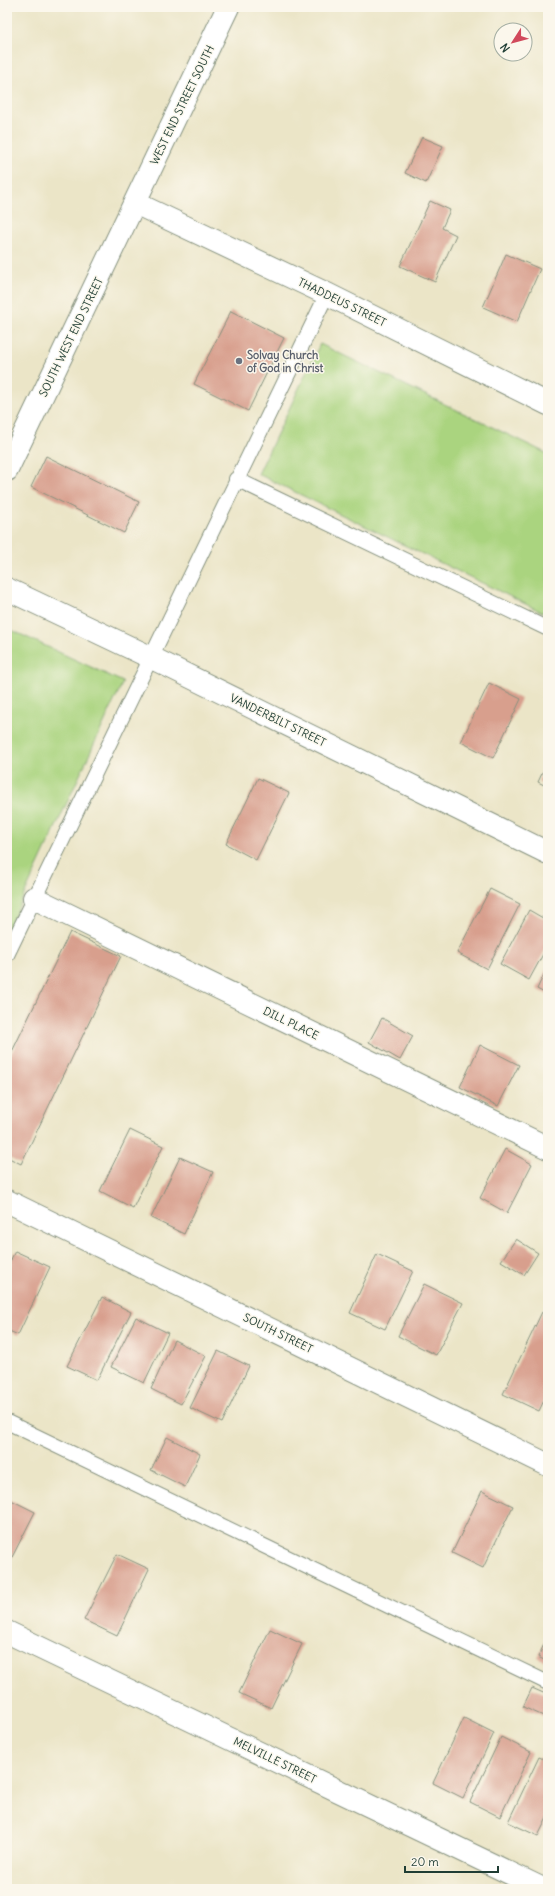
<svg xmlns="http://www.w3.org/2000/svg" width="555" height="1896" font-family="Delius,sans-serif">
<rect width="100%" height="100%" fill="#fbf7ec"/>
<filter id="ink" filterUnits="userSpaceOnUse"><feTurbulence type="fractalNoise" baseFrequency=".025" numOctaves="2"/><feDisplacementMap in="SourceGraphic" scale="8" xChannelSelector="R" yChannelSelector="G"/><feConvolveMatrix kernelMatrix="1 2 1 2 8 2 1 2 1" color-interpolation-filters="sRGB"/></filter>
<filter id="wash" filterUnits="userSpaceOnUse"><feTurbulence type="fractalNoise" baseFrequency=".012" numOctaves="4" result="noise"/><feDisplacementMap in="SourceGraphic" scale="16" xChannelSelector="R" yChannelSelector="G"/><feGaussianBlur stdDeviation="0.9" result="paint"/><feColorMatrix in="noise" values="0 0 0 0 0 0 0 0 0 0 0 0 0 0 0 0 0 1.4 0 .05"/><feComposite in="paint" operator="in"/></filter>
<g filter="url(#wash)">
<rect width="100%" height="100%" fill="#ebe5c7"/>
<!-- green -->
<path fill="#aad47f" stroke="#64885a" d="M320,344l228,110v161l-290,-141z
M7,628l116,54 -116,250z"/>
<g id="blocks">
<!-- building -->
<path fill="#d89f8d" d="M422,137l21,9 -17,37 -21,-10z
M430,201l20,9 -8,18 14,7 -21,47 -35,-16z
M506,254l34,15 -23,53 -34,-15z
M231,311l53,27 -36,73 -54,-27z
M46,456l93,46 -15,31 -93,-46z
M489,683l32,16 -28,59 -32,-16z
M548,761v26l-10,-5z
M258,778l31,15 -33,67 -30,-16z
M490,889l30,15 -33,65 -30,-16z
M529,910l19,11v24l-19,35 -29,-16z
M70,932l51,24 -100,208 -14,-7v-95z
M548,966v29l-11,-6z
M382,1018l31,18 -13,24 -31,-18z
M480,1045l39,20 -21,41 -38,-19z
M130,1130l33,16 -30,62 -33,-17z
M505,1149l27,15 -25,49 -27,-15z
M180,1157l33,15 -29,62 -33,-16z
M516,1239l22,14 -14,22 -23,-14z
M15,1251l35,16 -32,68 -11,-5v-62z
M377,1254l36,17 -28,58 -35,-16z
M424,1284l39,19 -27,52 -38,-19z
M102,1297l29,15 -34,68 -30,-14z
M542,1312l6,3v77l-9,19 -36,-17z
M136,1317l32,16 -24,50 -33,-16z
M174,1340l32,16 -25,48 -30,-15z
M218,1351l31,15 -27,57 -32,-15z
M167,1437l33,17 -15,33 -34,-17z
M482,1491l31,15 -30,62 -31,-15z
M7,1498l28,14 -28,55z
M117,1554l32,15 -32,67 -33,-16z
M270,1629l32,15 -31,64 -32,-15z
M548,1636v26l-10,-5z
M532,1688l16,7v23l-25,-11z
M464,1718l30,15 -31,65 -30,-15z
M501,1737l30,15 -31,65 -30,-15z
M539,1757l9,4v55l-10,20 -30,-14z"/>
</g>
</g>
<g filter="url(#ink)">
<use href="#blocks" fill-opacity="0" stroke="#85917e" stroke-width="1"/>
<g fill="none" stroke-linecap="round" stroke-linejoin="round">
<!-- service casing -->
<g stroke="#85917e" stroke-width="16">
<path id="service" d="M236,479l312,150
M7,955l320,-661
M7,1422l541,261"/>
</g>
<!-- minor casing -->
<g stroke="#85917e" stroke-width="24">
<path id="minor" d="M135,203l192,91 221,110
M7,589l145,69 396,195
M34,898l514,250
M7,1201l541,264
M7,1632l536,257"/>
</g>
<!-- tertiary casing -->
<g stroke="#85917e" stroke-width="24">
<path id="tertiary" d="M7,470l221,-463"/>
</g>
<!-- service -->
<use href="#service" stroke="#fff" stroke-width="14"/>
<!-- minor -->
<use href="#minor" stroke="#fff" stroke-width="22"/>
<!-- tertiary -->
<use href="#tertiary" stroke="#fff" stroke-width="22"/>
</g>
</g>
<!-- markers -->
<circle fill="#6b7280" stroke="#fbf7ec" stroke-width="1.5" cx="239" cy="361" r="4"/>
<g text-anchor="middle" dominant-baseline="central" stroke-width="3" stroke-linejoin="round" paint-order="stroke">
<!-- street labels -->
<g font-size="11" fill="#1f3d34" stroke="#fbf7ec">
<text transform="translate(182 105) rotate(-64)">WEST END STREET SOUTH</text>
<text transform="translate(342 302) rotate(26)">THADDEUS STREET</text>
<text transform="translate(71 337) rotate(-64)">SOUTH WEST END STREET</text>
<text transform="translate(278 720) rotate(26)">VANDERBILT STREET</text>
<text transform="translate(291 1023) rotate(26)">DILL PLACE</text>
<text transform="translate(278 1333) rotate(26)">SOUTH STREET</text>
<text transform="translate(275 1760) rotate(26)">MELVILLE STREET</text>
</g>
<!-- worship labels -->
<g font-size="11" font-weight="bold" fill="#5b616d" stroke="#fbf7ec" text-anchor="start">
<text x="247" y="355">Solvay Church<tspan x="247" dy="13">of God in Christ</tspan></text>
</g>
</g>
<!-- margin -->
<rect width="555" height="1896" fill="none" stroke="#fbf7ec" stroke-width="24"/>
<!-- north arrow -->
<g transform="translate(513 42) rotate(234)"><circle r="19" fill="#fbf7ec" stroke="#a3ada2"/>
<path d="M0-3L7 15L0 10L-7 15Z" fill="#d1495b"/>
<text y="-6" font-size="11" font-weight="bold" text-anchor="middle" fill="#1f3d34">N</text>
</g>
<!-- scale -->
<path d="M405 1866v6h93v-6" fill="none" stroke="#1f3d34" stroke-width="2"/>
<text x="411" y="1866" font-size="12" fill="#1f3d34" stroke="#fbf7ec" stroke-width="3" paint-order="stroke">20 m</text>
</svg>
